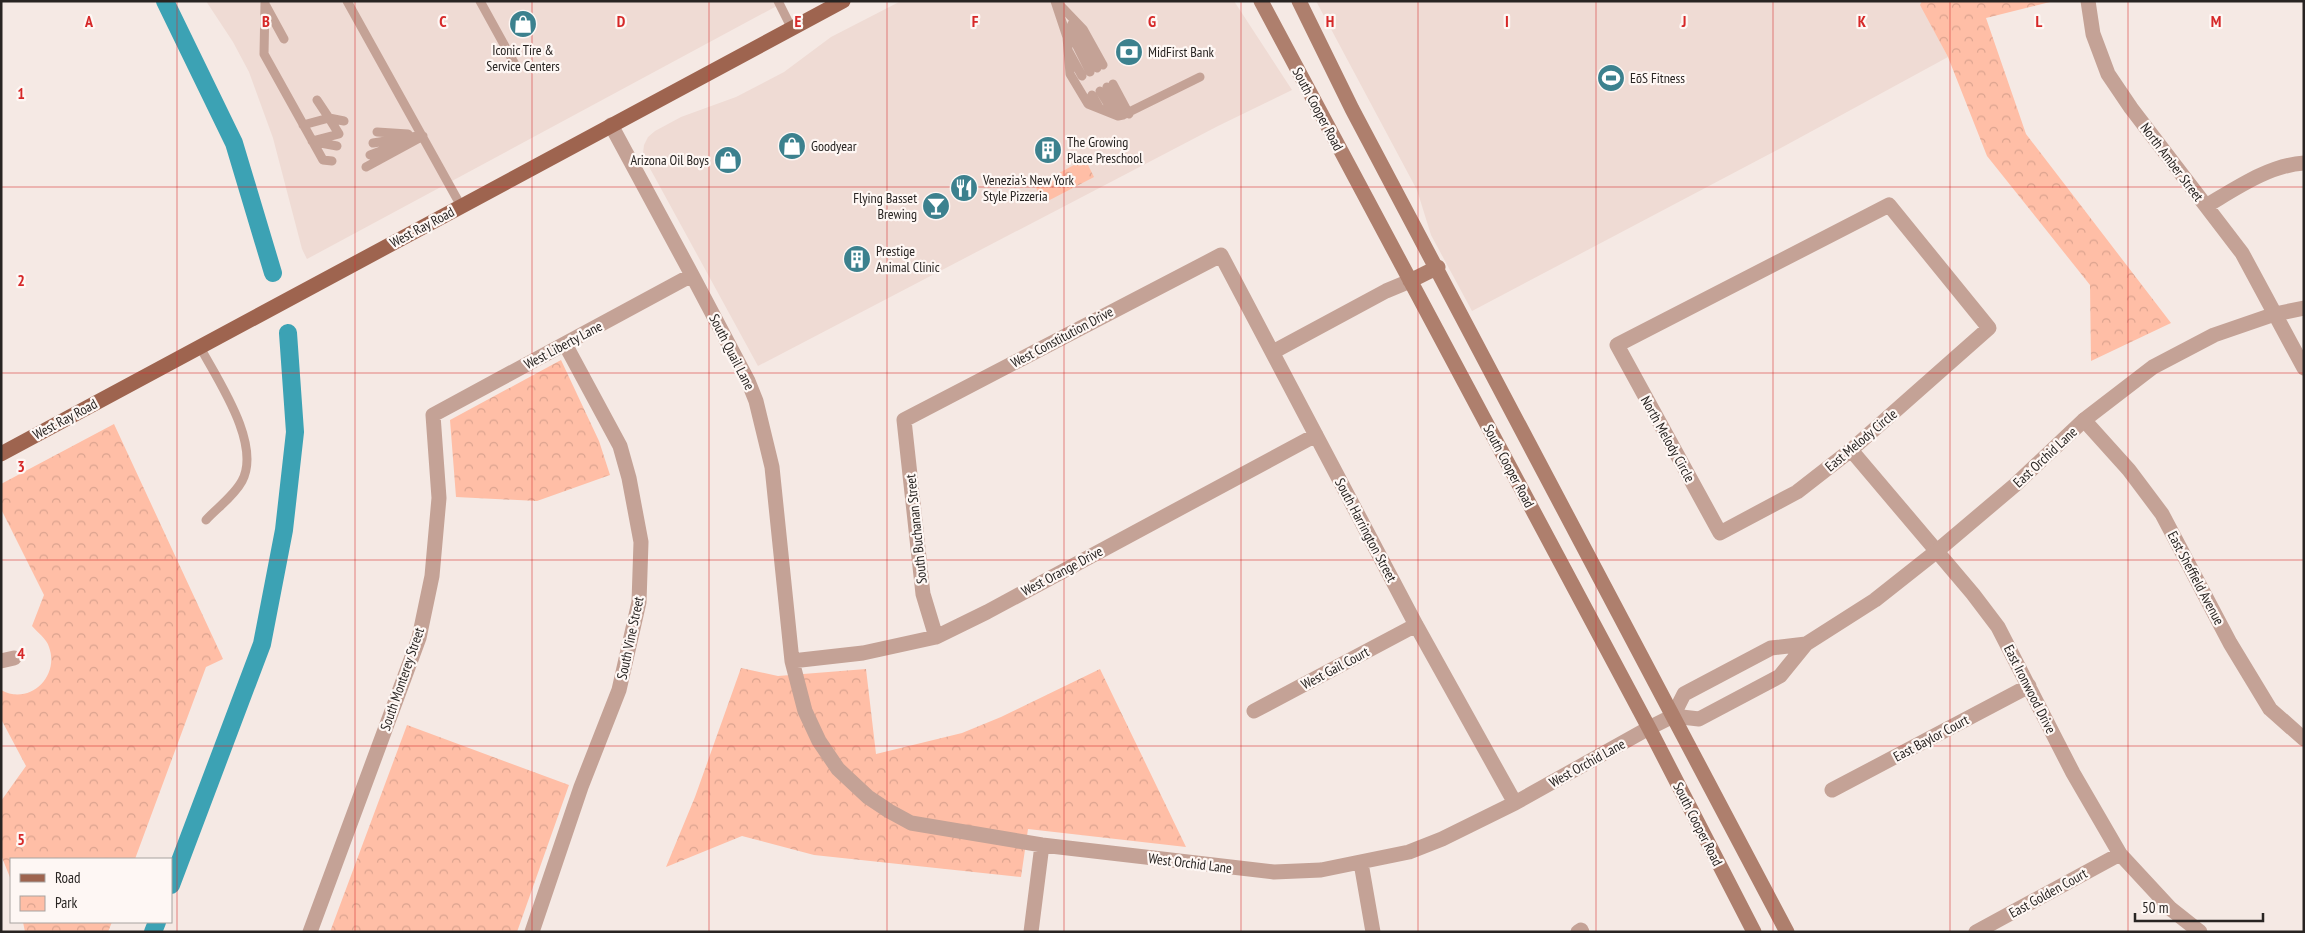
<svg xmlns="http://www.w3.org/2000/svg" width="2305" height="933" font-family="'PT Sans Narrow',sans-serif">
<defs>
<pattern id="park-crowns" width="20" height="18" patternUnits="userSpaceOnUse" patternTransform="scale(1.25)"><rect width="20" height="18" fill="#ffbea6"/><path d="M2 6a3 3 0 1 1 6 0M12 15a3 3 0 1 1 6 0" fill="none" stroke="#dba38f"/></pattern>
</defs>
<rect width="100%" height="100%" fill="#f5e9e4"/>
<!-- built -->
<path fill="#efdbd4" d="M206,1h580l-479,258 -5,-10 -29,-111 -24,-66 -16,-30z
M901,1h333l58,89 -74,36 -460,240 -111,-203 -4,-10 1,-8 4,-8 7,-6 26,-14 55,-20 48,-25 47,-35z
M1316,1h606l-1,4 27,52 -169,92 -307,162 -41,-76 -14,-45z"/>
<!-- park -->
<path fill="url(#park-crowns)" d="M1922,1h132l-68,17 40,116 145,189 -80,38 -1,-76 -103,-129 -39,-99 -28,-52z
M1085,159l9,18 -50,26 -9,-17z
M561,360l38,81 11,34 -73,26 -81,-4 -6,-77z
M114,424l109,235 -17,8 -71,192h-124v21l-10,-25v-54l25,-35 -25,-47v-29c28,16 59,-13 48,-43 -2,-8 -12,-15 -17,-21l12,-31 -43,-86v-25z
M741,668l37,8 88,-7 10,85 86,-21 39,-16 99,-48 86,178 -158,-18 -7,48 -207,-22 -72,-19 -76,31 29,-70z
M407,725l162,60 -52,147h-187z
M23,922h89l-4,10h-83z"/>
<g fill="none" stroke-linecap="round" stroke-linejoin="round">
<!-- canal -->
<path stroke="#3ca2b4" stroke-width="18" d="M165,1l69,142 39,130
M171,885l91,-241 22,-114 11,-98 -7,-99
M153,932l4,-10"/>
<!-- service -->
<path stroke="#c4a296" stroke-width="9" d="M347,1l114,205
M480,1l37,67
M778,1l14,28
M1055,1l12,36 3,37 18,30 30,12 5,-1 77,-38
M1056,1l27,28 20,36
M265,3l-1,51 59,106 9,1
M266,6l18,33
M1072,24l25,44
M1068,28l22,44
M1069,52l13,24
M1113,84l16,30
M1107,87l16,28
M1100,91l14,23
M1092,95l8,14
M317,100l12,18 15,3
M303,125l26,-7 10,16 -27,7
M377,132l31,2
M315,142l22,4
M373,143l45,-7
M370,155l27,-10
M366,167l57,-31
M200,347c17,32 62,97 42,134 -8,15 -25,27 -36,39"/>
<!-- minor -->
<path stroke="#c4a296" stroke-width="15" d="M2088,1l5,33 15,40 23,34 111,145 62,115
M611,125l81,150 56,106 8,20 16,66 20,194 13,50 14,30 19,28 30,28 21,14 22,12 131,22 232,27 47,-2 88,-18 33,-13 73,-36 134,-75
M1889,205l100,123 -138,122 -54,42 -77,41 -103,-188z
M2206,206c29,-17 63,-41 98,-43
M1273,352l113,-61 24,-10
M2084,420l45,50 33,44 68,129 40,66 34,30
M1851,450l122,144 25,33 75,146 47,81 51,55 29,23
M936,637l-13,-43 -19,-174 317,-165 195,370 99,178
M1,661l13,-3
M792,661l71,-8 73,-16 51,-25 329,-177
M1254,711l162,-86
M1832,790l197,-104
M1361,863l12,69
M310,932l109,-294 13,-62 7,-78 -6,-83 259,-140
M532,932l49,-145 38,-97 20,-88 2,-60 -12,-64 -9,-32 -55,-102
M1031,932l11,-87
M1578,932l3,-2 1,2
M1976,932l144,-78"/>
<!-- tertiary -->
<path stroke="#c4a296" stroke-width="15" d="M1673,716l26,3 81,-43 26,-32 69,-44 62,-49 78,-66 69,-65 69,-53 61,-32 61,-21 29,-6
M1649,728l24,-12 11,-22 87,-46 35,-4"/>
<!-- secondary -->
<path stroke="#ae7f6d" stroke-width="15" d="M1261,1l388,727 105,204
M1299,1l53,108 435,823
M1410,281l28,-14"/>
<!-- primary -->
<path stroke="#9e644f" stroke-width="15" d="M1,454l842,-453"/>
</g>
<!-- grid -->
<path fill="none" stroke="#d62828" stroke-width="1" stroke-opacity="0.55" d="M177,1v931M355,1v931M532,1v931M709,1v931M887,1v931M1064,1v931M1241,1v931M1418,1v931M1596,1v931M1773,1v931M1950,1v931M2128,1v931M1,187h2303M1,373h2303M1,560h2303M1,746h2303"/>
<!-- icons -->
<defs>
<g id="shop-disc" transform="scale(1.4375)"><circle r="9.5" fill="#3c818e" stroke="#fef7f4"/><path d="M-5-2.5h2.3a2.7 3.5 0 0 1 5.4 0H5L5.5 6h-11ZM-1.5-2.5h3a1.5 2.3 0 0 0-3 0Z" fill="#fff"/></g>
<g id="bank-disc" transform="scale(1.4375)"><circle r="9.5" fill="#3c818e" stroke="#fef7f4"/><path d="M-6-4H6V4H-6ZM0-2.3a2.3 2.3 0 1 0 0 4.6a2.3 2.3 0 1 0 0-4.6Z" fill="#fff"/></g>
<g id="stadium-disc" transform="scale(1.4375)"><circle r="9.5" fill="#3c818e" stroke="#fef7f4"/><path d="M0-5a6.5 5 0 1 0 0 10a6.5 5 0 1 0 0-10ZM-3.5-1.8h7v3.6h-7Z" fill="#fff"/></g>
<g id="building-disc" transform="scale(1.4375)"><circle r="9.5" fill="#3c818e" stroke="#fef7f4"/><path d="M-4-6H4V6H1V3H-1V6H-4ZM-2.5-4.3h1.7v1.8h-1.7ZM.8-4.3h1.7v1.8H.8ZM-2.5-1h1.7V.8h-1.7ZM.8-1h1.7V.8H.8Z" fill="#fff"/></g>
<g id="restaurant-disc" transform="scale(1.4375)"><circle r="9.5" fill="#3c818e" stroke="#fef7f4"/><path d="M-5-6h1v4h1v-4h1v4h1v-4h1v5L-1.5 .5V6h-2V.5L-5-1ZM5-6V6H3V1.5H1.5Q1.5-4 5-6Z" fill="#fff"/></g>
<g id="bar-disc" transform="scale(1.4375)"><circle r="9.5" fill="#3c818e" stroke="#fef7f4"/><path d="M-6-5H6L.8 .8V4.5H3.5V6h-7V4.5H-.8V.8Z" fill="#fff"/></g>
</defs>
<g fill-rule="evenodd">
<use href="#shop-disc" x="523" y="24"/>
<use href="#bank-disc" x="1129" y="52"/>
<use href="#stadium-disc" x="1611" y="78"/>
<use href="#shop-disc" x="792" y="146"/>
<use href="#building-disc" x="1048" y="150"/>
<use href="#shop-disc" x="728" y="160"/>
<use href="#restaurant-disc" x="964" y="188"/>
<use href="#bar-disc" x="936" y="206"/>
<use href="#building-disc" x="857" y="259"/>
</g>
<g text-anchor="middle" dominant-baseline="central" stroke-width="4.5" stroke-linejoin="round" paint-order="stroke">
<!-- poi labels -->
<g font-size="14" fill="#282422" stroke="#fef7f4" text-anchor="start">
<text x="523" y="50" text-anchor="middle">Iconic Tire &amp;<tspan x="523" dy="16">Service Centers</tspan></text>
<text x="1148" y="52">MidFirst Bank</text>
<text x="1630" y="78">EōS Fitness</text>
<text x="1067" y="142">The Growing<tspan x="1067" dy="16">Place Preschool</tspan></text>
<text x="811" y="146">Goodyear</text>
<text x="709" y="160" text-anchor="end">Arizona Oil Boys</text>
<text x="983" y="180">Venezia's New York<tspan x="983" dy="16">Style Pizzeria</tspan></text>
<text x="917" y="198" text-anchor="end">Flying Basset<tspan x="917" dy="16">Brewing</tspan></text>
<text x="876" y="251">Prestige<tspan x="876" dy="16">Animal Clinic</tspan></text>
</g>
<!-- street labels -->
<g font-size="14" fill="#282422" stroke="#fef7f4">
<text transform="translate(1318 109) rotate(62)">South Cooper Road</text>
<text transform="translate(2172 162) rotate(53)">North Amber Street</text>
<text transform="translate(422 227) rotate(-28)">West Ray Road</text>
<text transform="translate(1062 337) rotate(-28)">West Constitution Drive</text>
<text transform="translate(563 345) rotate(-28)">West Liberty Lane</text>
<text transform="translate(732 352) rotate(63)">South Quail Lane</text>
<text transform="translate(65 419) rotate(-28)">West Ray Road</text>
<text transform="translate(1668 439) rotate(61)">North Melody Circle</text>
<text transform="translate(1861 440) rotate(-40)">East Melody Circle</text>
<text transform="translate(2045 457) rotate(-43)">East Orchid Lane</text>
<text transform="translate(1509 466) rotate(62)">South Cooper Road</text>
<text transform="translate(916 529) rotate(-96)">South Buchanan Street</text>
<text transform="translate(1366 530) rotate(62)">South Harrington Street</text>
<text transform="translate(1062 571) rotate(-28)">West Orange Drive</text>
<text transform="translate(2196 578) rotate(62)">East Sheffield Avenue</text>
<text transform="translate(630 638) rotate(-78)">South Vine Street</text>
<text transform="translate(1335 668) rotate(-28)">West Gail Court</text>
<text transform="translate(402 679) rotate(-71)">South Monterey Street</text>
<text transform="translate(2030 689) rotate(63)">East Ironwood Drive</text>
<text transform="translate(1931 738) rotate(-28)">East Baylor Court</text>
<text transform="translate(1587 763) rotate(-29)">West Orchid Lane</text>
<text transform="translate(1698 824) rotate(63)">South Cooper Road</text>
<text transform="translate(1190 863) rotate(7)">West Orchid Lane</text>
<text transform="translate(2048 893) rotate(-29)">East Golden Court</text>
</g>
</g>
<g font-size="16" text-anchor="middle" font-weight="bold" fill="#d62828" stroke="#fef7f4" stroke-width="4.5" stroke-linejoin="round" paint-order="stroke">
<text x="89" y="27">A</text>
<text x="266" y="27">B</text>
<text x="443" y="27">C</text>
<text x="621" y="27">D</text>
<text x="798" y="27">E</text>
<text x="975" y="27">F</text>
<text x="1152" y="27">G</text>
<text x="1330" y="27">H</text>
<text x="1507" y="27">I</text>
<text x="1684" y="27">J</text>
<text x="1862" y="27">K</text>
<text x="2039" y="27">L</text>
<text x="2216" y="27">M</text>
<text x="21" y="99">1</text>
<text x="21" y="286">2</text>
<text x="21" y="472">3</text>
<text x="21" y="659">4</text>
<text x="21" y="845">5</text>
</g>
<!-- border -->
<rect width="2305" height="933" fill="none" stroke="#282422" stroke-width="5"/>
<!-- legend -->
<rect x="10" y="858" width="162" height="65" fill="#fef7f4" stroke="#a8a3a0"/>
<rect x="20" y="874" width="25" height="8" fill="#9e644f" stroke="#a8a3a0"/>
<text x="55" y="883" font-size="15" fill="#282422">Road</text>
<rect x="20" y="896" width="25" height="15" fill="url(#park-crowns)" stroke="#a8a3a0"/>
<text x="55" y="908" font-size="15" fill="#282422">Park</text>
<!-- scale -->
<path d="M2135 913v8h128v-8" fill="none" stroke="#282422" stroke-width="2.5"/>
<text x="2142" y="913" font-size="15" fill="#282422" stroke="#fef7f4" stroke-width="4" paint-order="stroke">50 m</text>
</svg>
